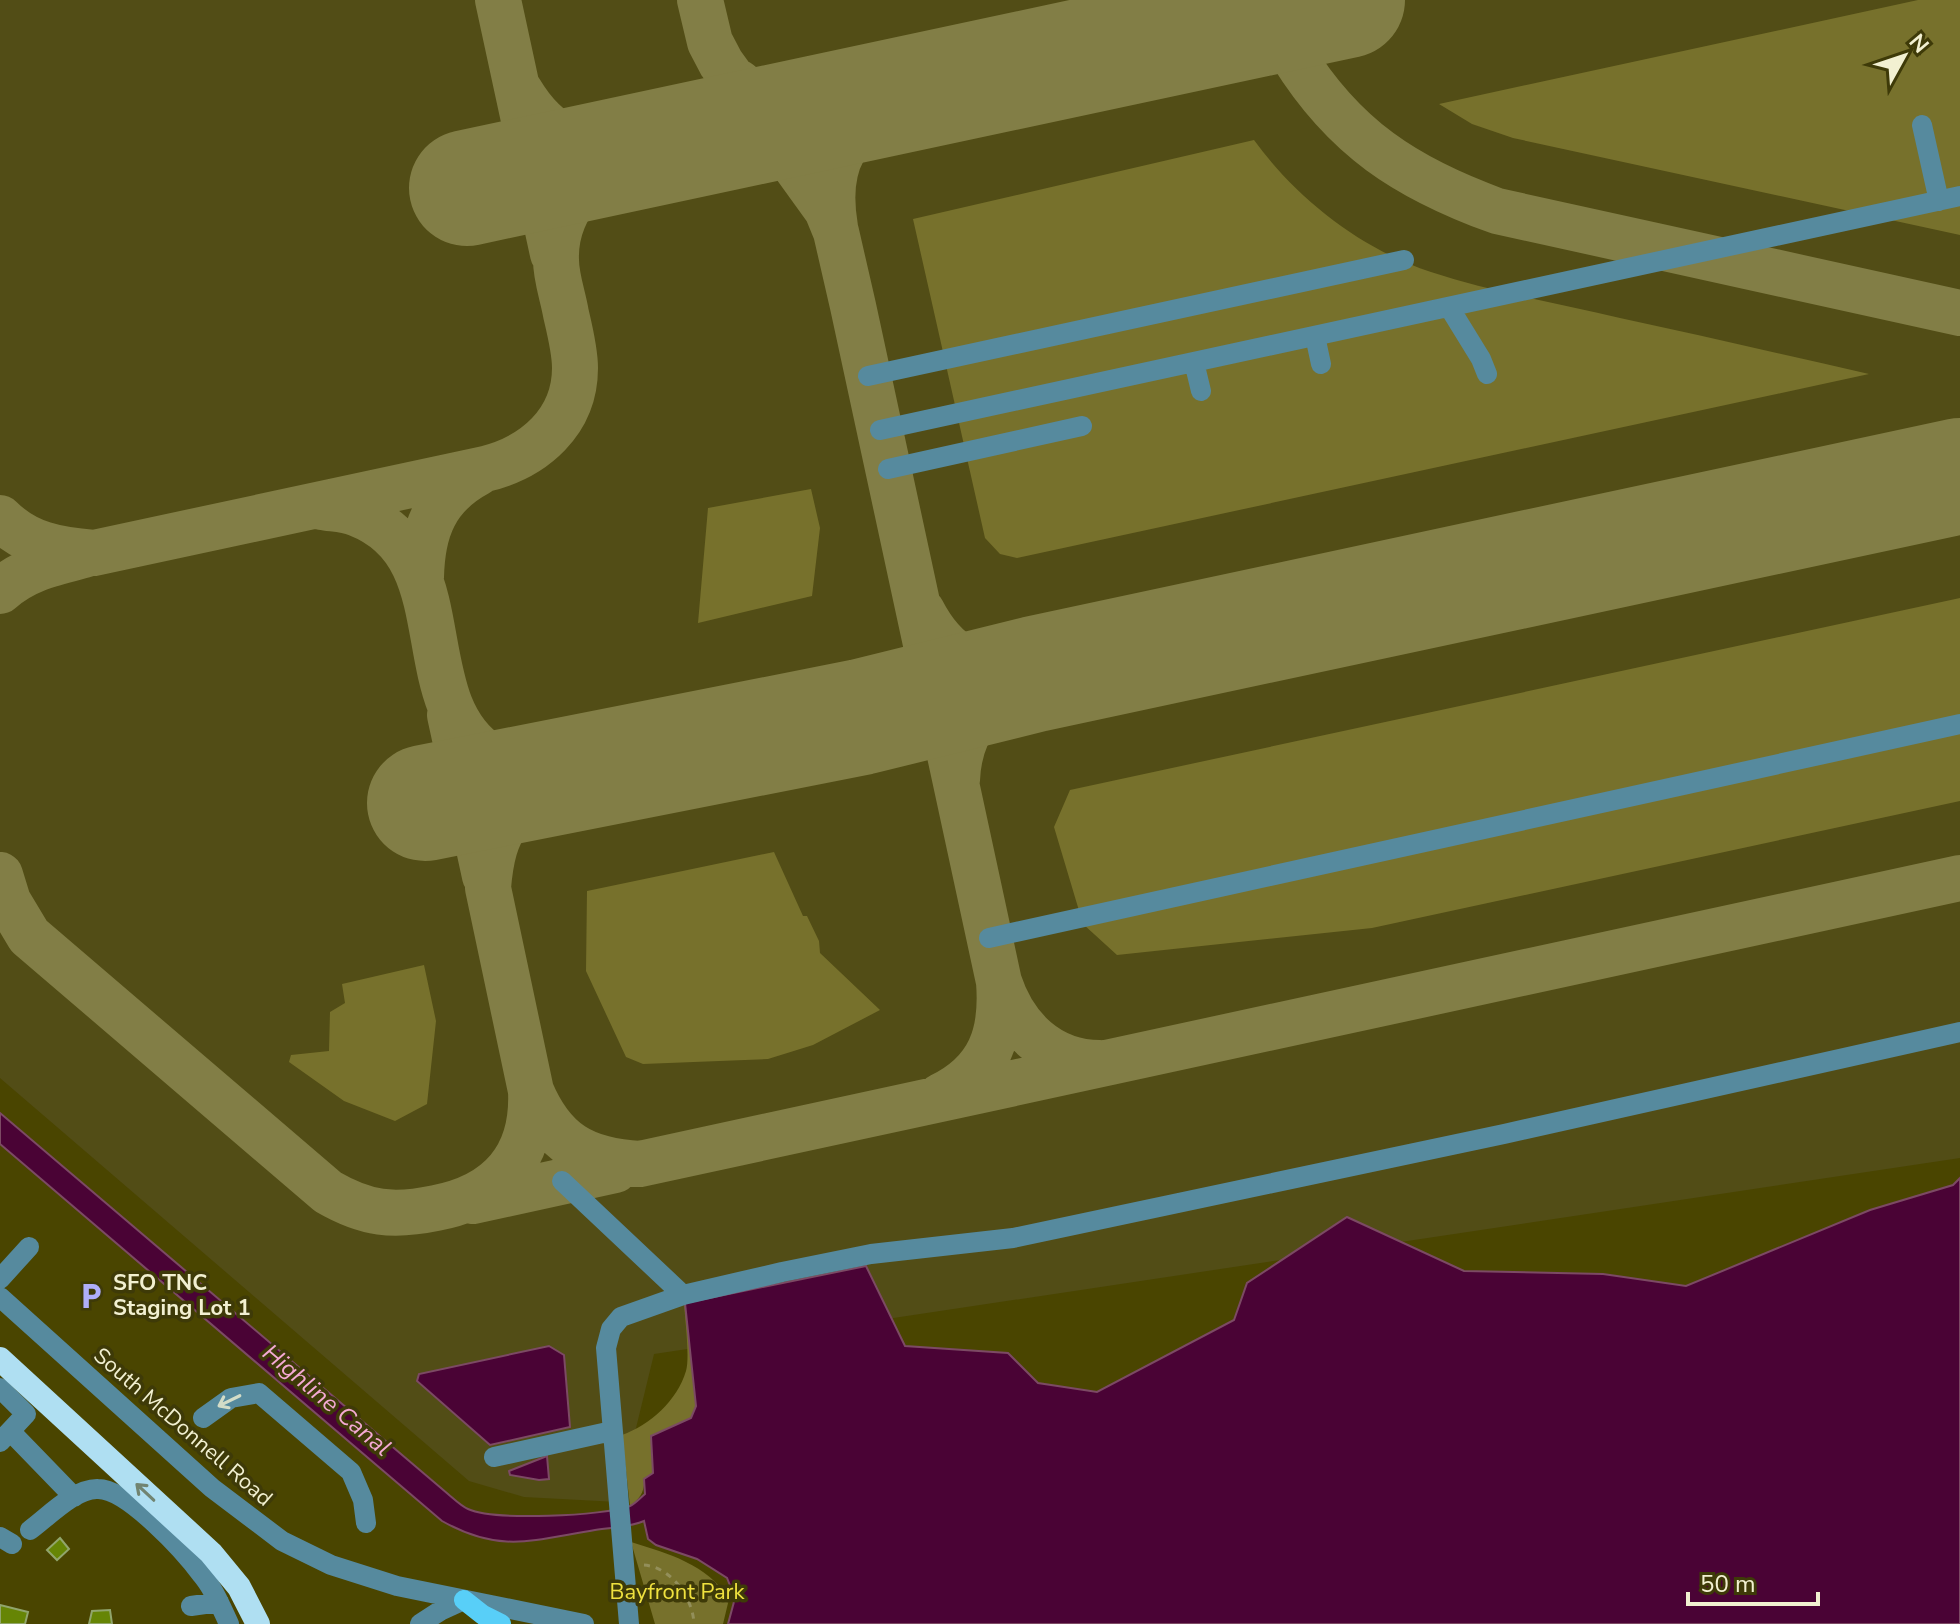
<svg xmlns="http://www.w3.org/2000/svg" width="1960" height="1624" font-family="'Nunito Sans',sans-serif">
<rect width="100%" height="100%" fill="#4a4500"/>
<!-- built -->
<path fill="#524d16" d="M0,0h1960v1158l-1306,196 -36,148 -94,-5 -55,-16 -469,-403z"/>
<!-- green -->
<path fill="#77712c" d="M1918,0h42v235l-447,-97 -41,-14 -33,-20z
M1254,140c43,59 107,109 177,132 61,20 126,31 189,46 83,18 166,37 249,56l-852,184 -17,-4 -15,-16 -72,-319z
M811,489l9,39 -8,68 -114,27 10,-115z
M1960,598v203l-588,127 -255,27 -34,-31 -29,-97 16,-37z
M774,852l29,64h4l12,25 1,12 60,57 -67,35 -45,14 -125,5 -17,-7 -40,-86 1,-80z
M424,965l12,56 -9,83 -32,17 -51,-20 -55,-39 2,-7 38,-4 1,-39 15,-9 -3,-19z
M741,1292l-33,118 -55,64 -9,5c1,12 -4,20 -14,27l-8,-71c28,-10 55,-34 64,-64 4,-14 -1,-52 -2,-68z
M631,1542c38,12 76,22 98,57l-6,25h-68z"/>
<!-- water -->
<path fill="#4a0335" stroke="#7c4a64" stroke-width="2" d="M0,1113l448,381c6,5 13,12 20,15 26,12 136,7 162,-3 6,-3 10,-8 15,-12l-1,-15 9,-6 -2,-37 40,-18 5,-12 -11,-103 181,-37 39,80 103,7 30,30 59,9 137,-72 13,-37 100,-66 117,54 139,3 83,12 184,-76 83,-25 7,-7v446h-1232l7,-26 -8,-20 -30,-19 -41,-14 -8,-6 -4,-18c-16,7 -32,6 -49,9 -62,10 -94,24 -153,-9l-442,-377z
M549,1346l15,9 6,72 -80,18 -73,-64 2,-7z
M547,1456l2,23 -10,1 -29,-5 -1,-4z"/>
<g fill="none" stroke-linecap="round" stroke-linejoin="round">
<!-- taxiway -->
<path stroke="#827e46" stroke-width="46" d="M498,0l55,254
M700,0l10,42 11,21 106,147 9,22 17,74 146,676c4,52 -9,90 -58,114
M1262,0c8,19 19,36 30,54 52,84 114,124 205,157l463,102
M738,82c51,47 116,17 176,12
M520,91c31,52 65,58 121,62
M835,227c-11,-65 11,-99 69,-128
M322,507c12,2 25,2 36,7 108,42 46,186 132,242 22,14 46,16 71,20
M0,518c27,27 58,32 94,35l391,-84c49,-12 90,-47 90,-101 0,-17 -5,-37 -9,-54 -3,-18 -10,-36 -10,-54 -1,-27 10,-53 28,-73 15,-17 37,-25 57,-34
M421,577c1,-47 14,-81 57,-104
M0,591c24,-22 53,-28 84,-36
M922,611c28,54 58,56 113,63
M450,715l35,161
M957,780c2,-56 32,-81 78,-106
M0,875l8,26 21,35 299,256c38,22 65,25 108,16 63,-12 98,-51 95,-117l-43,-203c5,-64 23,-77 73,-112
M999,982c15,46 50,81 101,81
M531,1091c22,52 53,70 109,73l1320,-286
M473,1201l142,-31"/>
<!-- runway -->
<path stroke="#827e46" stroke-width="116" d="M467,188l880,-188
M425,803l436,-86 174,-43 925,-198"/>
</g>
<!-- building -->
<path fill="#668505" stroke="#91a56c" stroke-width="2" d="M60,1538l9,11 -12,11 -10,-10z
M0,1605l28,7 -3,12h-25z
M110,1610l2,14h-23l3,-13z"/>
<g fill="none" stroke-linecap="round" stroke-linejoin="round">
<!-- path -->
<path stroke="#938f5a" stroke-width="3" stroke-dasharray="6 6" stroke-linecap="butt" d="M644,1565c27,2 49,33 50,59"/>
<!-- minor -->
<path stroke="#568a9e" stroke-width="20" d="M1922,125l17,76
M1449,307l32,52 6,15
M1315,336l6,28
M1194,362l7,29
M868,376l536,-116
M880,430l1080,-234
M888,469l194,-43
M989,938l971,-214
M562,1181l121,114
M0,1279l29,-32
M0,1297l212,191 70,53 49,24 66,21 187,38
M0,1388l26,26 -26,28
M203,1418l28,-20 28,-5 92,79 12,28 3,23
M11,1432l63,65
M494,1457l118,-26
M30,1530c18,-13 45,-42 68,-41 30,0 87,63 104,86 12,14 19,32 27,49
M0,1537l12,7
M191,1606l28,-4
M420,1624l20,-13 24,-11
M629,1624l-23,-276 5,-19 10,-12 62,-22 99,-23 89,-18 142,-16 491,-104 456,-102"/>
<!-- major -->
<path stroke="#58cff8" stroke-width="20" d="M464,1600l19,15 18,9"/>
<!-- highway -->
<path stroke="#afdff2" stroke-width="24" d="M0,1359l211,194 28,34 19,37"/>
</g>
<!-- one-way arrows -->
<defs><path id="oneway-shaft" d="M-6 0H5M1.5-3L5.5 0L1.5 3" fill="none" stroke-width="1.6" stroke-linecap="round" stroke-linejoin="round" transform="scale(2)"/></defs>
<use stroke="#d3dcc7" href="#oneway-shaft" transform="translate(229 1401) rotate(154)"/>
<use stroke="#718471" href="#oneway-shaft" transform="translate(145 1492) rotate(-137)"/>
<!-- icons -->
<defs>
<g id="parking-bare" transform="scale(2.16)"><path d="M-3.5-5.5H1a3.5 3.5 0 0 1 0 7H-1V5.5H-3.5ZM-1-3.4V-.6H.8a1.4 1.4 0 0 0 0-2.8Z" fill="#afaefa" stroke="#3e3a08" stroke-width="2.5" paint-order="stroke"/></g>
</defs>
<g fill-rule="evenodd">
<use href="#parking-bare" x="91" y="1296"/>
</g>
<g text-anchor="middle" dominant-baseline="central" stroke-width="7" stroke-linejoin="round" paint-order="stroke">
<!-- poi labels -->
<g font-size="22" font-weight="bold" fill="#f2f0d1" stroke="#3e3a08" text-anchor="start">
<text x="113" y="1283">SFO TNC<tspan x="113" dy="25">Staging Lot 1</tspan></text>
</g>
<!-- street labels -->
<g font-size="22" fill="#f2f0d1" stroke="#3e3a08">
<text transform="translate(183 1427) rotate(41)">South McDonnell Road</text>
</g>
<!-- park labels -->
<g font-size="22" fill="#efe13f" stroke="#3e3a08">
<text x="677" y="1592">Bayfront Park</text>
</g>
<!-- water labels -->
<g font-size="24" font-style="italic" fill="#f4a9d4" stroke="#3e3a08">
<text transform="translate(327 1400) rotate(40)">Highline Canal</text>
</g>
</g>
<!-- north arrow -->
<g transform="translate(1904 56) rotate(50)" stroke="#3e3a08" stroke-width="6" paint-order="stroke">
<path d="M0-6L14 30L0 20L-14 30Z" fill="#f2f0d1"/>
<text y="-12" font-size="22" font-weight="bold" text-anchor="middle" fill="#f2f0d1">N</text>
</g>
<!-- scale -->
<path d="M1688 1592v12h130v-12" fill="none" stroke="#f2f0d1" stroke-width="4"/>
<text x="1700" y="1592" font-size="24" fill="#f2f0d1" stroke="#3e3a08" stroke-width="6" paint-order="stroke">50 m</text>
</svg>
